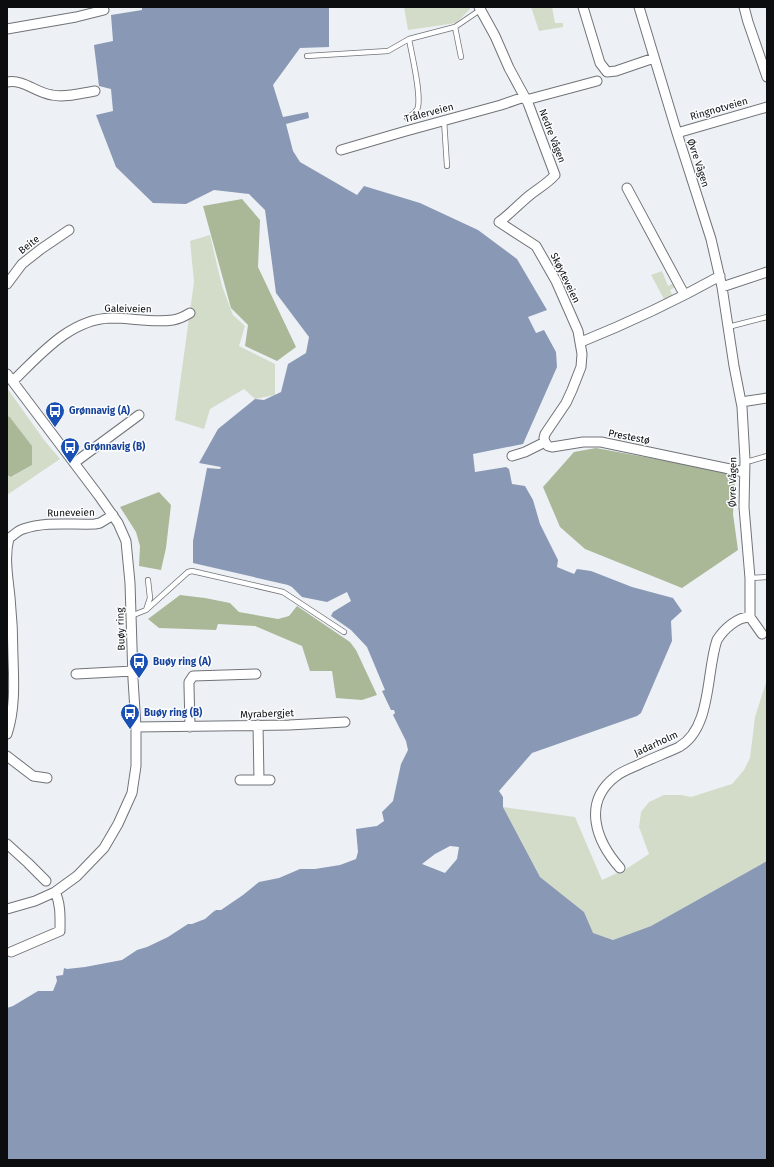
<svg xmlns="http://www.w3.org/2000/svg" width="774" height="1167" font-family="'Fira Sans',sans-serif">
<rect width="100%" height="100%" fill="#edf1f5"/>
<!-- green -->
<path fill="#d3dcc8" d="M404,7h66v2l-14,14 -48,7z
M531,7h21l3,16h8v4l-24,4z
M210,235l12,51 11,29 12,11 -6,20 36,18v31l-20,4 -11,-10 -34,20 -6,20 -29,-9 19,-138 -4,-41z
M662,271l6,15 6,-3 1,4 -5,3 3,7 -8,4 -14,-26z
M7,388l37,52 16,19 -53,36v-20l5,2 20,-12 -1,-19 -22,-30 -2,2z
M767,679v182l-116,65 -38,14 -21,-7 -8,-21 -44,-35 -37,-70 72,10 27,63 24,-11 23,-15 -10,-27 2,-15 8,-10 15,-7h17l10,2 41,-13 12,-14 6,-12 5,-41z"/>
<!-- forest -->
<path fill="#aab898" d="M242,199l18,21 -2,47 38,80 -19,14 -32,-15 3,-21 -17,-17 -28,-102z
M9,416l23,30v19l-21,12 -4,-2v-57z
M596,448l131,24 8,7 -2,35 5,36 -56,38 -97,-39 -25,-22 -17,-40 31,-35z
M159,492l12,13 -5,43 -5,22 -22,-4 1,-20 -4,-14 -16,-25z
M180,595l25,3 25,5 9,9 39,7 11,-3 8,-10 53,36 6,8 21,45 -15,5 -26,-2 -4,-27h-22l-8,-25 -47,-20 -37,-2 -2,6 -57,-2 -11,-9z"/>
<!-- water -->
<path fill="#8998b5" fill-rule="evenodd" d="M142,7h187v40l-29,1 -27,37 10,32 25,-5 1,6 -23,6 7,27 7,11 57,33 7,-9 56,17 58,27 39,29 30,51 -19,7 8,16 8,-3 12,22 1,15 -34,77 -50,10 2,18 31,-5 3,2 3,15 13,2 8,14 7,24 18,36 -1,7 17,7 3,-5 14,2 41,16 41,11 9,13 -11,10 1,20 -31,72 -4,3 -105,37 -33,38 4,6v10l37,70 44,35 9,21 20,7 38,-14 116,-65v299h-760v-152l6,-2 25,-15h15l4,-10 -1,-5 7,-1 1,-7 3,1 18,-2 37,-7 15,-10 10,-3 21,-10 20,-13h4l13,-5 8,-7 3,-2h5l22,-15 16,-13 20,-4 21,-9h15l25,-4 16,-6 2,-7 -2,-23 21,-3 7,-5 -2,-9 11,-11 8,-37 7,-14 -2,-9 -13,-26 2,-2 -1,-3h-3l-9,-19 3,-1 -18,-43 -16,-17 -20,-14 2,-4 18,-11 -4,-9 -20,10 -25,-5 -10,-10 -4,-2 -95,-22v-22l14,-73 13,1 1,-2 -22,-4 19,-34 37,-30 9,1 17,-8 7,-28 18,-11 3,-16 -33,-44 -11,-83 -16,-16 -35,-4 -28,14 -33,-1 -37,-36 -20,-52 17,-4 -2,-22 -12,-3 -5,-41 19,-4 -2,-26 31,-5zM450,846l9,1 -2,12 -12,14 -23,-9 13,-10z"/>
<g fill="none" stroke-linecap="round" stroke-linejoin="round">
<!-- service casing -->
<g stroke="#707377" stroke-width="6">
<path id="service" d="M455,27l6,30
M307,56l81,-5 21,-12 46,-12 25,-17
M407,118c4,-3 10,-6 11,-11 3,-15 -6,-51 -9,-68
M444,120l3,46
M728,327l39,-10
M745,460l5,1 17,-5
M750,578l17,-1
M146,610l4,-12 -2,-18
M131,616l15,-6 42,-38 4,-1 91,21 61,40"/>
</g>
<!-- minor casing -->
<g stroke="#707377" stroke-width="11">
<path id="minor" d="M479,7l16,29 14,32 19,35 27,72c-7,8 -16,13 -25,20 -11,9 -20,19 -31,27l37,24 20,35 22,50 4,23 -1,13 -9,23 -6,13 -21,31 -1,4 1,4
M583,7l17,56 7,9 9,-1 38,-13
M639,7l38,126 34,106 11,48 12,79 8,41 3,53 -1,47 6,71v39l12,17
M744,7l4,15 19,55
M7,29l69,-12 28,-7
M7,82c17,-3 29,11 45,13 13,3 30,-2 43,-4
M526,100l71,-19
M677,133l90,-26
M341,150l65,-19 95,-26 23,-8
M627,188l57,106
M7,284l15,-20 19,-15 28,-19
M722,287l45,-15
M581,342c47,-19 94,-41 139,-66
M7,374l92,122 19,27 8,18 4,42 3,96 3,48v39l-4,27 -14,31 -14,24 -27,28 -22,16 -20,9 -28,8
M13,381c27,-26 57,-62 98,-63 21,0 42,5 62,2 6,-1 12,-4 17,-7
M741,402l26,-4
M512,456l13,-4 20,-10 3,4 4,1 31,-5h18l143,30
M74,463l65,-48
M7,539c6,-2 9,-8 16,-10 24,-8 48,-4 72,-5l5,-1 13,-8
M76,674l57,-3
M258,725l1,55h11
M136,727l153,-2 56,-3
M190,727l-1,-41v-4l4,-6 63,-2
M7,734c8,-24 7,-50 6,-76 0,-20 -1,-41 -3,-61 -2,-19 -6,-40 -1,-59
M7,756l26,20 14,2
M240,780h19
M7,844l21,19 18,18
M620,868c-24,-27 -38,-65 -5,-91 7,-6 17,-9 25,-13 13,-6 26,-11 39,-17 33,-19 27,-75 38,-107 7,-11 20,-23 33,-23
M11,952l49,-21c0,-13 1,-27 -5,-39"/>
</g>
<!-- service -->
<use href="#service" stroke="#fff" stroke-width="4.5"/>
<!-- minor -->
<use href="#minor" stroke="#fff" stroke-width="9"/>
</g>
<!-- icons -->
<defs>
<g id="bus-pin" transform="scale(1)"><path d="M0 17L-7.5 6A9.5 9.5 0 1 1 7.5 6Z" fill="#1a4fb4" stroke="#fdfeff"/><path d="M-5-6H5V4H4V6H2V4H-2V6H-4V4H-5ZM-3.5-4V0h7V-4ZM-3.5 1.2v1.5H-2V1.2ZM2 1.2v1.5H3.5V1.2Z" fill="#fff"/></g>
</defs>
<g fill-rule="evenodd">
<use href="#bus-pin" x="55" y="411"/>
<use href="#bus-pin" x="70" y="447"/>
<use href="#bus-pin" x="139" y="662"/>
<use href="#bus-pin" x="130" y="713"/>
</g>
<g text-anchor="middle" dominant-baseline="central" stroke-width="3" stroke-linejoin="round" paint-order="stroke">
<!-- street labels -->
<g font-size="10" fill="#0c0d0e" stroke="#fdfeff">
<text transform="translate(719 109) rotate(-16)">Ringnotveien</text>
<text transform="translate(429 113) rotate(-15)">Trålerveien</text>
<text transform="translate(552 136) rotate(69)">Nedre Vågen</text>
<text transform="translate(698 163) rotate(72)">Øvre Vågen</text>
<text transform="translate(29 245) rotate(-38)">Beite</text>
<text transform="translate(565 278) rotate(64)">Skøyteveien</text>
<text transform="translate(128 309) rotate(1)">Galeiveien</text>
<text transform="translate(629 437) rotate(11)">Prestestø</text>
<text transform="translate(733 482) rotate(-89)">Øvre Vågen</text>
<text transform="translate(71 513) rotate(-1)">Runeveien</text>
<text transform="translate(121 629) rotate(-92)">Buøy ring</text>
<text transform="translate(267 714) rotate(-2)">Myrabergjet</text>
<text transform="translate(656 744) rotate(-25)">Jadarholm</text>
</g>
<!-- transit labels -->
<g font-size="10" font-weight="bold" fill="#164399" stroke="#fdfeff" text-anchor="start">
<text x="69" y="411">Grønnavig (A)</text>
<text x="84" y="447">Grønnavig (B)</text>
<text x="153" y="662">Buøy ring (A)</text>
<text x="144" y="713">Buøy ring (B)</text>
</g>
</g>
<!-- border -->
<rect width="774" height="1167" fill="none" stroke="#0c0d0e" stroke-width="16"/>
</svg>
